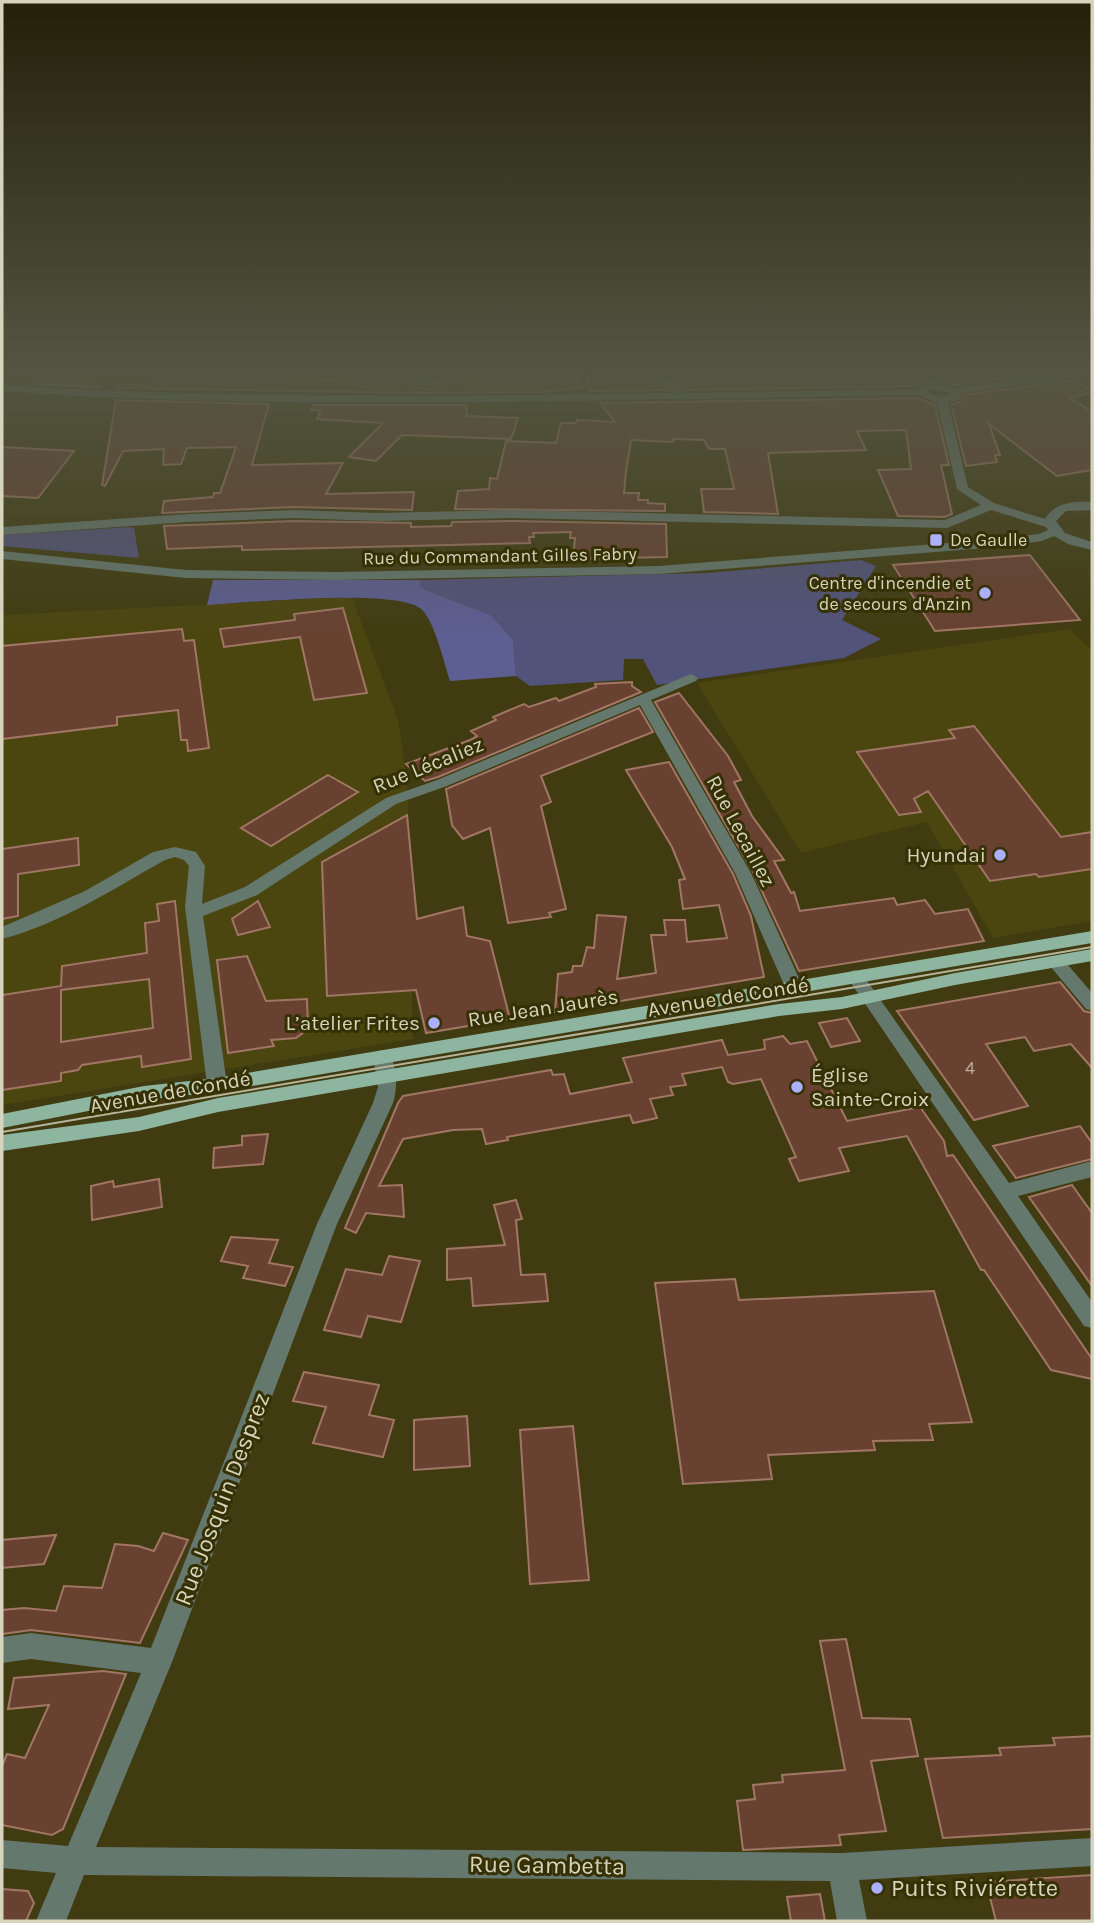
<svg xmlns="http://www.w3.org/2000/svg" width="1094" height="1923" font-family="Karla,sans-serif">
<rect width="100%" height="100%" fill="#403b10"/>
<!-- built -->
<path fill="#4b450f" d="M352,597l47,126 9,70 5,246 -411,66v-490z
M1069,629l23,21v271l-99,17 -66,-116 -126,31 -104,-170z"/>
<!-- green -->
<path fill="#52537b" d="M129,527l5,1 5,30 -137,-12v-11z
M861,560l15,6 -34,54 39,19 -37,19 -187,27 -14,-26h-19l-1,21 -93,6 -14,-10 -3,-36 -22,-25 -70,-27 -1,-8 287,-7z"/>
<!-- forest -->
<path fill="#5d5e92" d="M213,580h207l1,8 70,27 22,25 3,36 -66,5c-6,-17 -16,-63 -30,-73 -29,-20 -173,-5 -213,-3z"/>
<!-- building -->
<path fill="#684131" stroke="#a27665" stroke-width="2" fill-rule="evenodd" d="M190,367h78l-3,8 39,6 110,-5 -4,-9 51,2 7,11 102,-9 14,16 -39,5 -124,1 -303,-5v-4l35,2 1,-15zM419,377l15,1 6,6 -7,5 -20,-2v-8z
M630,367h20l17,23 -76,1 -5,-6 2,-9 44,-6z
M667,367h248l10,15 -9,4 -232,4z
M931,367h128l4,3 -108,15 -12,-2z
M48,368l32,2 20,17 -69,-3 11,-13z
M1076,380l16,12 -22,6 22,14v58l-35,6 -68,-52 11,31h-5l2,7 -31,4 -15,-61 10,-4 2,-6z
M918,398l17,7 14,60h-8l11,49 -7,3 -47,-1 -20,-46 33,-1 -5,-39 -49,1 9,19 -98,3 10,61 -74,-2 -3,-23h33l-9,-40h-16l-5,-9 -31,-1v3l-42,-2 -5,31 -2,22h15l-1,7h10v3l17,1v7l-210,-2 3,-18 31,-2 1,-11 7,1 9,-38 50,2 5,-20h15l1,-3 38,2 -15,-19z
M116,400l153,4 -17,61 91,-2 -17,31 88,-2 -2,18 -118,-3 -132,6 2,-12 49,-4 1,-4h6l16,-46 -49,1 -6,16 -18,1 1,-16 -41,2 -18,35 -3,-1z
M313,405h153l1,11 51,2 -7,21 -109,-4 -26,26 -27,-4 34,-34 -66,-4 4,-9h-10z
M2,447l72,4 -36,47 -36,-2z
M294,521l117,2v4l40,-1 1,-4 60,-1 154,3 1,33 -94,2 2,-21h-5l1,-6 -38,1 1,4h-5l1,6 -288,7v-4l-75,3 -3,-23z
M1030,555l50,65 -145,11 -42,-66z
M343,608l24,85 -53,7 -14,-63 -76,10 -4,-18 75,-9 -1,-6z
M182,629l2,12 10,-1 15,108 -21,3 -1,-11h-6l-3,-30 -61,7v8l-115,14v-93z
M632,682v4l9,6 -203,85 -13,4 -19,-17 64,-24 7,-4 -6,-5 25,-11 -3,-3 31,-13 5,3 27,-9 3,3 37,-14 -1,-3z
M679,693l49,63 13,24 -7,2 18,34 32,44 -10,1 17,32 3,-1 6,19 94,-13 3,7 28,-5 10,14 33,-5 16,32 -185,30 -46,-99 -98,-170z
M639,708l14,24 -112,44 10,26 -10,4 25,103 -17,4 2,4 -43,6 -18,-95 -27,11 -11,-14 -6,-36z
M974,726l87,111 31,-5v37l-53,8 -3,-3 -46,7 -62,-90 -14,8 7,13 -22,3 -42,-63 98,-14 -6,-8z
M669,762l64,112 18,42 13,61 -209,35 3,-38 14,-2 1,-6h9l5,-19 7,1 3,-33 29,2 -9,62 39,-6 -5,-38h15l-2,-15h21l2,22 40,-4 -8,-33 -36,4 -4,-29 6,-1 -13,-32 -46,-77z
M328,775l30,17 -87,54 -30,-18z
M407,815l10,104 46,-12 4,29 23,5 20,78 -84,14 -10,-43 -89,6 -5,-134z
M78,838l1,27 -61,9v42l-16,3v-70z
M175,901l16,158 -49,8 -1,-11 -59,9 -4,5 -17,3v8l-59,9v-95l59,-9 1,-20 85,-13 -2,-30 14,-2 -2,-17zM149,979l4,49 -92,14v-52z
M258,901l12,26 -32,8 -6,-16z
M247,956l19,45 41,-2 1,30 -12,9 -25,2 3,6 -46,7 -11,-93z
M1060,982l24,29 8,2v55l-21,-24 -37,7 -9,-14 -39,7 42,62 -54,14 -77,-109z
M847,1018l13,23 -29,6 -12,-24z
M783,1036l7,8 17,-3 40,80 73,-14 24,34 3,15 6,-1 139,204v20l-41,-9 -67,-100h-3l-74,-134 -68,12 10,23 -50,10 -10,-22 7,-2 -35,-78 -28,5 -5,-2 -6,-15 -40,7 4,11 -16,2 3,8 -23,4 7,19 -24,5 -3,-8 -123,22 1,3 -22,4 -4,-15 -29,1 -50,9 -24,47 23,-1 2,32 -38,-4 -10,20 -11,-5 53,-125 5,-7 148,-26 2,5 11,-1 6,20 62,-12 -9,-24 99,-18 6,15 37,-6 -1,-9z
M1080,1126l12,17v16l-76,19 -23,-32z
M268,1134l-5,30 -50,4 1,-20 28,-3v-9z
M159,1179l3,28 -70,13 -1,-34 22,-5 1,6z
M1072,1185l20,28v73l-63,-89z
M516,1200l6,19 -6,1 5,55 24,-1 3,27 -75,5 -2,-28 -24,2v-31l58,-4 -11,-40z
M231,1237l47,3 -9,23 24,4 -8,19 -42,-8 5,-12 -27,-5z
M389,1256l31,5 -19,61 -33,-6 -7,21 -37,-7 22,-61 36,6z
M735,1279l4,21 195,-9 38,131 -43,2 4,16 -60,1 2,9 -107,5 4,24 -89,5 -28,-201z
M304,1372l75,13 -10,30 25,5 -11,37 -70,-14 13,-36 -33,-6z
M467,1416l3,50 -56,4v-50z
M573,1426l16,154 -59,4 -10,-154z
M163,1533l25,7 -48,103 -109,-13 -29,4v-24l22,-2 32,3 8,-25 38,2 13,-44 23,2 16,5z
M56,1535l-12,29 -42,4v-28z
M846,1639l16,79 48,1 8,37 -47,5 15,70 -47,4 2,10 -98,5 -6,-49 18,-2 -2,-14 30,-3 -1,-7 63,-5 -25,-129z
M103,1671l23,3 -63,155 -11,6 -50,-10v-59l5,-12 18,4 24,-53 -41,4 6,-31z
M1092,1736v93l-149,9 -18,-79 76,-4 -2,-7 56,-3 -2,-7z
M1092,1875v46h-96l-10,-39z
M2,1889l26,2 6,12 -8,18h-24z
M820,1894l5,27h-34l-4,-24z"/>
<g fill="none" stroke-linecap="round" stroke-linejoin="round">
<!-- minor -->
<path fill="#65786e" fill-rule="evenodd" d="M652,367h11l20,26 234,-4 12,-6 -12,-16h11l13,18 14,3 137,-19v6l-131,18 -1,6 -12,4 20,84 26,16 51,16c10,-17 29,-18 47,-17v8l-26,1 -10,10 9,12 27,9v8l-24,-6 -14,-8 -12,5 -44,6 -339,27 -323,6 -150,-2 -184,-19v-8l184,19 150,2 323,-6 339,-27 41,-5 9,-4 -2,-3 -55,-17 -44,18 -435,-10 -133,3 -85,-3 -106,4 -186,13v-8l186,-13 106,-4 85,3 133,-3 433,10 36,-15 -24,-16 -20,-86 -18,-8 -232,4 -5,2 -5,-2c-225,4 -451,8 -675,-8v-6c223,14 447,11 670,8zM932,389l18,4v2l-13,2 -10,-5z
M419,380h14l5,3 -5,3 -18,-1v-4z
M691,674l7,4 -2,3 -45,19 100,173 52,114 -3,4h-12l-3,-4 -50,-114 -95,-168 -193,81 -51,18 -139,91 -54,21 24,169 -3,5h-14l-3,-5 -22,-178 4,-41 -5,-6 -9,-3 -10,3c-52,29 -105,64 -163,79v-12l83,-36 68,-39 22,-5 21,5 9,14 -3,38 43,-17 141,-89 51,-18z
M1056,956l6,2 30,35v18l-6,-2 -36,-43 -3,-4z
M855,970l6,2 148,211 83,-22v16l-74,19 74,106v26l-8,-2 -235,-346 -3,-4 3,-4z
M382,1050l7,2c8,16 9,34 4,51l-56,121 -165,438 -76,185 746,6 250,-15v28l-233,14 8,41h-30l-7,-40 -746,-6 -18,46h-30l20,-48 -54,-5v-28l66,6 73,-173 -110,-14 -29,4v-26l29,-4 120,15 166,-424 56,-121 5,-16 -5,-30 2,-5z"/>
<!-- major -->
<path fill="#8db5a0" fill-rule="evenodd" d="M1092,931v12l-875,149 -73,8 -142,28v-14l142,-28 73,-8z
M1092,949v12l-137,24 -113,24 -63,7 -561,96 -79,19 -137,20v-16l137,-18 79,-19 561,-94 63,-7 113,-24z"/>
<!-- tram -->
<path stroke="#b6b499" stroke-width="2" d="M2,1132l1090,-185"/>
</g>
<!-- sky -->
<linearGradient id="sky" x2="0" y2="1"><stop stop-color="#232009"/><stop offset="0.58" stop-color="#535542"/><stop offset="1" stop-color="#535542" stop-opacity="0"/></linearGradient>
<rect width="1094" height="637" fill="url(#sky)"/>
<!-- markers -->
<g fill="#acaffb" stroke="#363104" stroke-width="2.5">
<rect x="929" y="533" width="14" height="14" rx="3.5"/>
<circle cx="985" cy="593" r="7"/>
<circle cx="1000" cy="855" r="7"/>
<circle cx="434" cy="1023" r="7"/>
<circle cx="797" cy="1087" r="7"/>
<circle cx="877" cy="1888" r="7"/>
</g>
<g text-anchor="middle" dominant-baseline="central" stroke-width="6" stroke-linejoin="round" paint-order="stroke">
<!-- far-poi labels -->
<g font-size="18" fill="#d6d4bd" stroke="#363104" text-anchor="start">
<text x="950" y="540">De Gaulle</text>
<text x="971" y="583" text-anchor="end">Centre d'incendie et<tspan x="971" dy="21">de secours d'Anzin</tspan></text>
</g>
<!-- far-street labels -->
<g font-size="18" fill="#d6d4bd" stroke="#363104">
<text transform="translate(500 556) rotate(-1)">Rue du Commandant Gilles Fabry</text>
</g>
<!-- number labels -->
<g font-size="18" fill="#baaf9a">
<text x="970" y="1068">4</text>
</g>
<!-- street labels -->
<g font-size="21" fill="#d6d4bd" stroke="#363104">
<text transform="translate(428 765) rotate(-22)">Rue Lécaliez</text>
<text transform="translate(741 831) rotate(62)">Rue Lecaillez</text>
<text transform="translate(728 997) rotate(-9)">Avenue de Condé</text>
<text transform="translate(543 1008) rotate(-9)">Rue Jean Jaurès</text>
<text transform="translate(170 1092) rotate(-10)">Avenue de Condé</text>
</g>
<!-- poi labels -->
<g font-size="21" fill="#d6d4bd" stroke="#363104" text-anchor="end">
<text x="986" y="855">Hyundai</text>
<text x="420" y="1023">L’atelier Frites</text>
<text x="811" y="1075" text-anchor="start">Église<tspan x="811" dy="24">Sainte-Croix</tspan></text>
</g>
<!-- near-street labels -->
<g font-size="24" fill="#d6d4bd" stroke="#363104">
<text transform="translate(222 1499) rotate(-69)">Rue Josquin Desprez</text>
<text transform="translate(547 1865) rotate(1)">Rue Gambetta</text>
</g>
<!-- near-poi labels -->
<g font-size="24" fill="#d6d4bd" stroke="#363104" text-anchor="start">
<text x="891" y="1888">Puits Riviérette</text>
</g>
</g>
<!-- border -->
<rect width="1094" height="1923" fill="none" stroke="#d6d4bd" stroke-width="7"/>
</svg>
